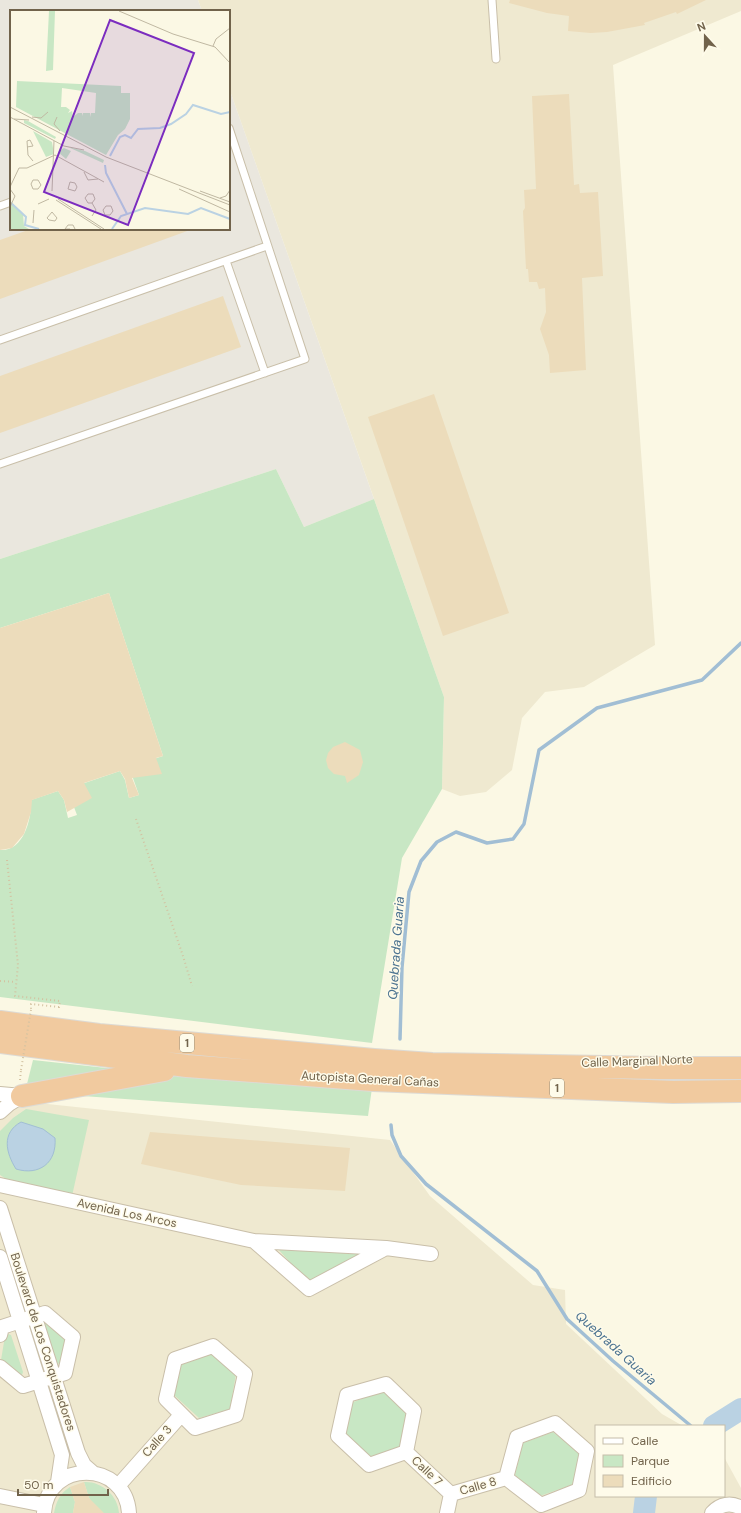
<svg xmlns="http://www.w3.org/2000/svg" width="741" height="1513" font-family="'DM Sans',sans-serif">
<rect width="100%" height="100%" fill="#fbf8e4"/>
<!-- residential -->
<path fill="#efe9d0" d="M198,0h543v11l-128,54 42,580 -71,42 -39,5 -23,26 -10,52 -26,22 -26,4 -18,-7 2,-92 -215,-609v-77h-27z
M0,1099l390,41 40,56 103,89 32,5 1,34 96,90 21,12h-87v70h128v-39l17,31v25h-741z"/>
<!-- industrial -->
<path fill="#eae7de" d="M0,0h198l4,11h-191v218h218v-141l145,411 -70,28 -28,-58 -276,90z"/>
<!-- green -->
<path fill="#c8e7c4" d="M276,469l28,58 70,-28 70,198 -2,92 -40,69 -30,185 -372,-46v-147c24,2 32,-32 31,-50l27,-9 6,9 4,18 9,-3 -10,-26 53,-18 5,9 4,18 10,-3 -10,-28 34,-11 -54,-163 -109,35v-69z
M33,1060l101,11 -108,17z
M196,1074l176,14 -4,28 -314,-22 98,-16z
M26,1109l63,11 -17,76 -61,-14 -11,-7v-44l13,-13z
M278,1249l81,5 -48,27 -7,-3z
M46,1322l21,17 -4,21 -4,4 -3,-2 -12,-37z
M8,1334l3,1 12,37 -1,3 -5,-1 -16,-14 4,-24z
M211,1354l25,20 -6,35 -31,9 -25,-23 7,-30z
M382,1391l26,23 -7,34 -32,9 -25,-24 7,-30z
M553,1432l26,21 -5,31 -34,12 -25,-21 8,-32z
M84,1482c17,-1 34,13 35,31h-19l-11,-15z
M70,1487l5,15 -2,11h-19c2,-11 6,-20 16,-26z"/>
<!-- water -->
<path fill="#bad2e3" stroke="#a1bed4" d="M21,1122l22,7 12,9c2,25 -16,38 -39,31 -10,-16 -15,-36 5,-47z"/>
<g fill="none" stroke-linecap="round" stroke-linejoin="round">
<!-- stream -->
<path stroke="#a1bed4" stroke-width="3.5" d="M400,1039l2,-72 7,-75 12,-31 16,-19 19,-10 31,11 26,-4 11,-15 15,-74 58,-42 105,-28 39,-37
M391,1125l1,10 9,21 25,28 111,87 30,48 46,42 78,65"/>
<!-- river -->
<path stroke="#bad2e3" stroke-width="22" d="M714,1426l27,-17
M644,1513l2,-17"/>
</g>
<!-- building -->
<path fill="#ecdcbb" d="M510,0h196l-29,14 -1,-2 -32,11 1,2 -38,7 -16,1 -23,-2 1,-15 -22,-3 -38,-10z
M569,94l5,91 5,-1 1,9 18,-1 5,84 -21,2 4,92 -36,3 -1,-18 -9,-26 6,-17 -1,-24 -6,1 -2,-7h-8l-1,-13h-2l-3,-58 2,-3 -1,-18 12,-1 -4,-93z
M31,229h159v1l-190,69v-59z
M223,296l18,51 -241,86v-57z
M434,394l75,219 -66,23 -75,-219z
M109,593l54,163 -7,2 6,16 -30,4 7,17 -10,3 -4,-19 -5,-8 -36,12 8,15 -25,14 -3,-12 -6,-9 -26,9 -1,12 -7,22 -12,14 -12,2v-222z
M345,742l15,8 3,12 -4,13 -12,8 -2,-7 -11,-2 -6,-6 -2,-8 2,-7 5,-6z
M150,1132l200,16 -5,43 -104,-6 -100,-21z
M84,1482l5,16 15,15h-31l2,-11 -5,-15z"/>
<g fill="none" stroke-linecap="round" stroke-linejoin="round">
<!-- lane casing -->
<g stroke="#c9bfa9" stroke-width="9">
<path id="lane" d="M492,0l4,59
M0,206l11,-4
M226,261l39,112
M0,340l267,-94
M0,464l305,-105 -76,-231"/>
</g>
<!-- street casing -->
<g stroke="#c9bfa9" stroke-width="16">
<path id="street" d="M0,1094l22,2
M0,1112l9,-8 13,-8
M0,1185l254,56 132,7 45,6
M0,1208l78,245 6,12 8,7
M254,1241l55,48 77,-41
M0,1257l62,198 -4,27
M0,1335l2,-8 43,-14 28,24 -8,36 -42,13 -23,-19
M213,1346l32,28 -9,41 -41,13 -29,-29 9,-40z
M386,1384l28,27 -8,41 -37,13 -31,-29 9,-41z
M555,1423l32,28 -8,39 -38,15 -35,-27 11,-41z
M406,1452l45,42 -4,19
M118,1486l63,-71
M451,1494l55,-16
M0,1496l44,9
M44,1513c3,-54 82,-53 85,0
M712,1513c8,-9 19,-11 29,-5"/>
</g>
<!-- highway casing -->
<g stroke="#dddad4" stroke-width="24">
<path id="highway" d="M0,1022l99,13 275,25 58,4 227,4h82
M0,1042l187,24 186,14 300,12 68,-1
M22,1096l142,-26"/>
</g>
<!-- path -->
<path stroke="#d3c2a1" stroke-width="2" stroke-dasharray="1 3" stroke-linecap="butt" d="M136,819l47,137 9,30
M7,860l11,105 -3,31 45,5 -1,6 -28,-3v6
M0,981l16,1
M20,1080l1,-10"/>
<!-- lane -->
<use href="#lane" stroke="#fff" stroke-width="7"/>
<!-- street -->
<use href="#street" stroke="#fff" stroke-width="14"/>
<!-- highway -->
<use href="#highway" stroke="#f1ca9f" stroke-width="22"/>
<!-- path-bridge -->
<path stroke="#d3c2a1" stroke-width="2" stroke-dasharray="1 3" stroke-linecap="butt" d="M21,1070l10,-60"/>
</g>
<g text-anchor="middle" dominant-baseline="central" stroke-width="3" stroke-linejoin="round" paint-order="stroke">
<!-- shield labels -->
<g fill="#fefbea" stroke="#9b917b" stroke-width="1">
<rect x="180" y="1034" width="14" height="18" rx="3"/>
<rect x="550" y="1079" width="14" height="18" rx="3"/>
</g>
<g font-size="11" font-weight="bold" fill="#71634b">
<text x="187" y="1043">1</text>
<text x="557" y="1088">1</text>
</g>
<!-- street labels -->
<g font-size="12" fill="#71634b" stroke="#fefbea">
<text transform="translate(637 1061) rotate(-2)">Calle Marginal Norte</text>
<text transform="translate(370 1079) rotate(3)">Autopista General Cañas</text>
<text transform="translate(127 1213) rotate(12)">Avenida Los Arcos</text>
<text transform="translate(43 1342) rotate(72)">Boulevard de Los Conquistadores</text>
<text transform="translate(157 1441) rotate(-48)">Calle 3</text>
<text transform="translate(427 1471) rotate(43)">Calle 7</text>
<text transform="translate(478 1486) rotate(-16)">Calle 8</text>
</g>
<!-- water labels -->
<g font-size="13" font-style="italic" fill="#4d7491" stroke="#fefbea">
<text transform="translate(396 948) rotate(-86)">Quebrada Guaria</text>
<text transform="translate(616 1348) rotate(42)">Quebrada Guaria</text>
</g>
</g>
<!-- overview -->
<g transform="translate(10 10)">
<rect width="220" height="220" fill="#fbf8e4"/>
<path d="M39,1h6l-2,59 -7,1zM7,71l104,5v7h9v26l-5,10 -7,6 -12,20 -90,-48zM52,78l34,5 -1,20h-4v4l-1,-4h-7l-1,3v-3h-4l-5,4 -1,-6 -4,2 2,-3 -4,-3h-5zM14,110l4,1 28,16 -1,2 -31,-16zM23,121l19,11 2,12 -8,3zM58,137l17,4 19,9 -1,3zM54,138l7,3 -5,8 -8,-7zM0,191l13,13 1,12 5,3h-19z" fill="#c8e7c4" fill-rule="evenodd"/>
<path fill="none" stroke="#bad2e3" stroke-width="2" d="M100,146l10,-19 5,-2 6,3 7,-9 22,-1 11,-4 15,-10 7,-9 28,9 9,-2M95,155l1,8 21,41M0,192l16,15 -1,8 14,4M102,219l9,-13 24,-8 43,6 13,-6 29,11"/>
<path fill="none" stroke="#c0b8a2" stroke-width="1" d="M109,1l54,23 42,13 15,16M203,36l3,-7 14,-11M0,97l96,50 124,48M0,107l54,29M22,107l9,1 7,-6M47,107l-3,7 6,7M4,109l15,1M54,136l20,4M17,137l6,-1 -3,-6 -3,1 1,14 5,6M74,162l4,8 10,-1M23,170h5l3,5 -3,4h-5l-2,-5zM60,172l5,1 2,4 -2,4 -7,-2zM0,177l9,-19h8l28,-13 49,27M0,179l5,7 -5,11M169,179l51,23M42,181l2,-50M190,181l30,11M78,184h5l2,5 -3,4h-4l-3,-5zM210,188l6,-2 4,-6M48,189l46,30M46,190l45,29M28,194l11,-5M96,196h5l2,5 -3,4h-5l-2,-5zM42,202l5,6 -2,3 -6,-1 -2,-2zM82,206l4,-6 -4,-7M23,213l1,-13M60,219h-5l3,-4h5l2,4"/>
<path fill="#7b2cbf" fill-opacity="0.15" stroke="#7b2cbf" stroke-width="2" d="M100,10l84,33 -66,172 -84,-33z"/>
<rect width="220" height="220" fill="none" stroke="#71634b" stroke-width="2"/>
</g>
<!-- legend -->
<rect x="595" y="1425" width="130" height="72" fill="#fefbea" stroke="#c6beaa"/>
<rect x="603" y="1438" width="20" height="6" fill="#ffffff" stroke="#c6beaa"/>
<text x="631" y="1445" font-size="12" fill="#71634b">Calle</text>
<rect x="603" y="1455" width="20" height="12" fill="#c8e7c4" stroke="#c6beaa"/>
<text x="631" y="1465" font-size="12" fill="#71634b">Parque</text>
<rect x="603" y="1475" width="20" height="12" fill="#ecdcbb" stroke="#c6beaa"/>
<text x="631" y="1485" font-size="12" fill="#71634b">Edificio</text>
<!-- north arrow -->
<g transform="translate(705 36) rotate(339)" stroke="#fefbea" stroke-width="3" paint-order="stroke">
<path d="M0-3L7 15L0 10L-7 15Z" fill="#71634b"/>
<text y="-6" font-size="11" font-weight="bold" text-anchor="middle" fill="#71634b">N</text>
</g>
<!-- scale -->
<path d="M18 1489v6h90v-6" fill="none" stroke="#71634b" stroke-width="2"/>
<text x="24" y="1489" font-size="12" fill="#71634b" stroke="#fefbea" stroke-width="3" paint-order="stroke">50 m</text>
</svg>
